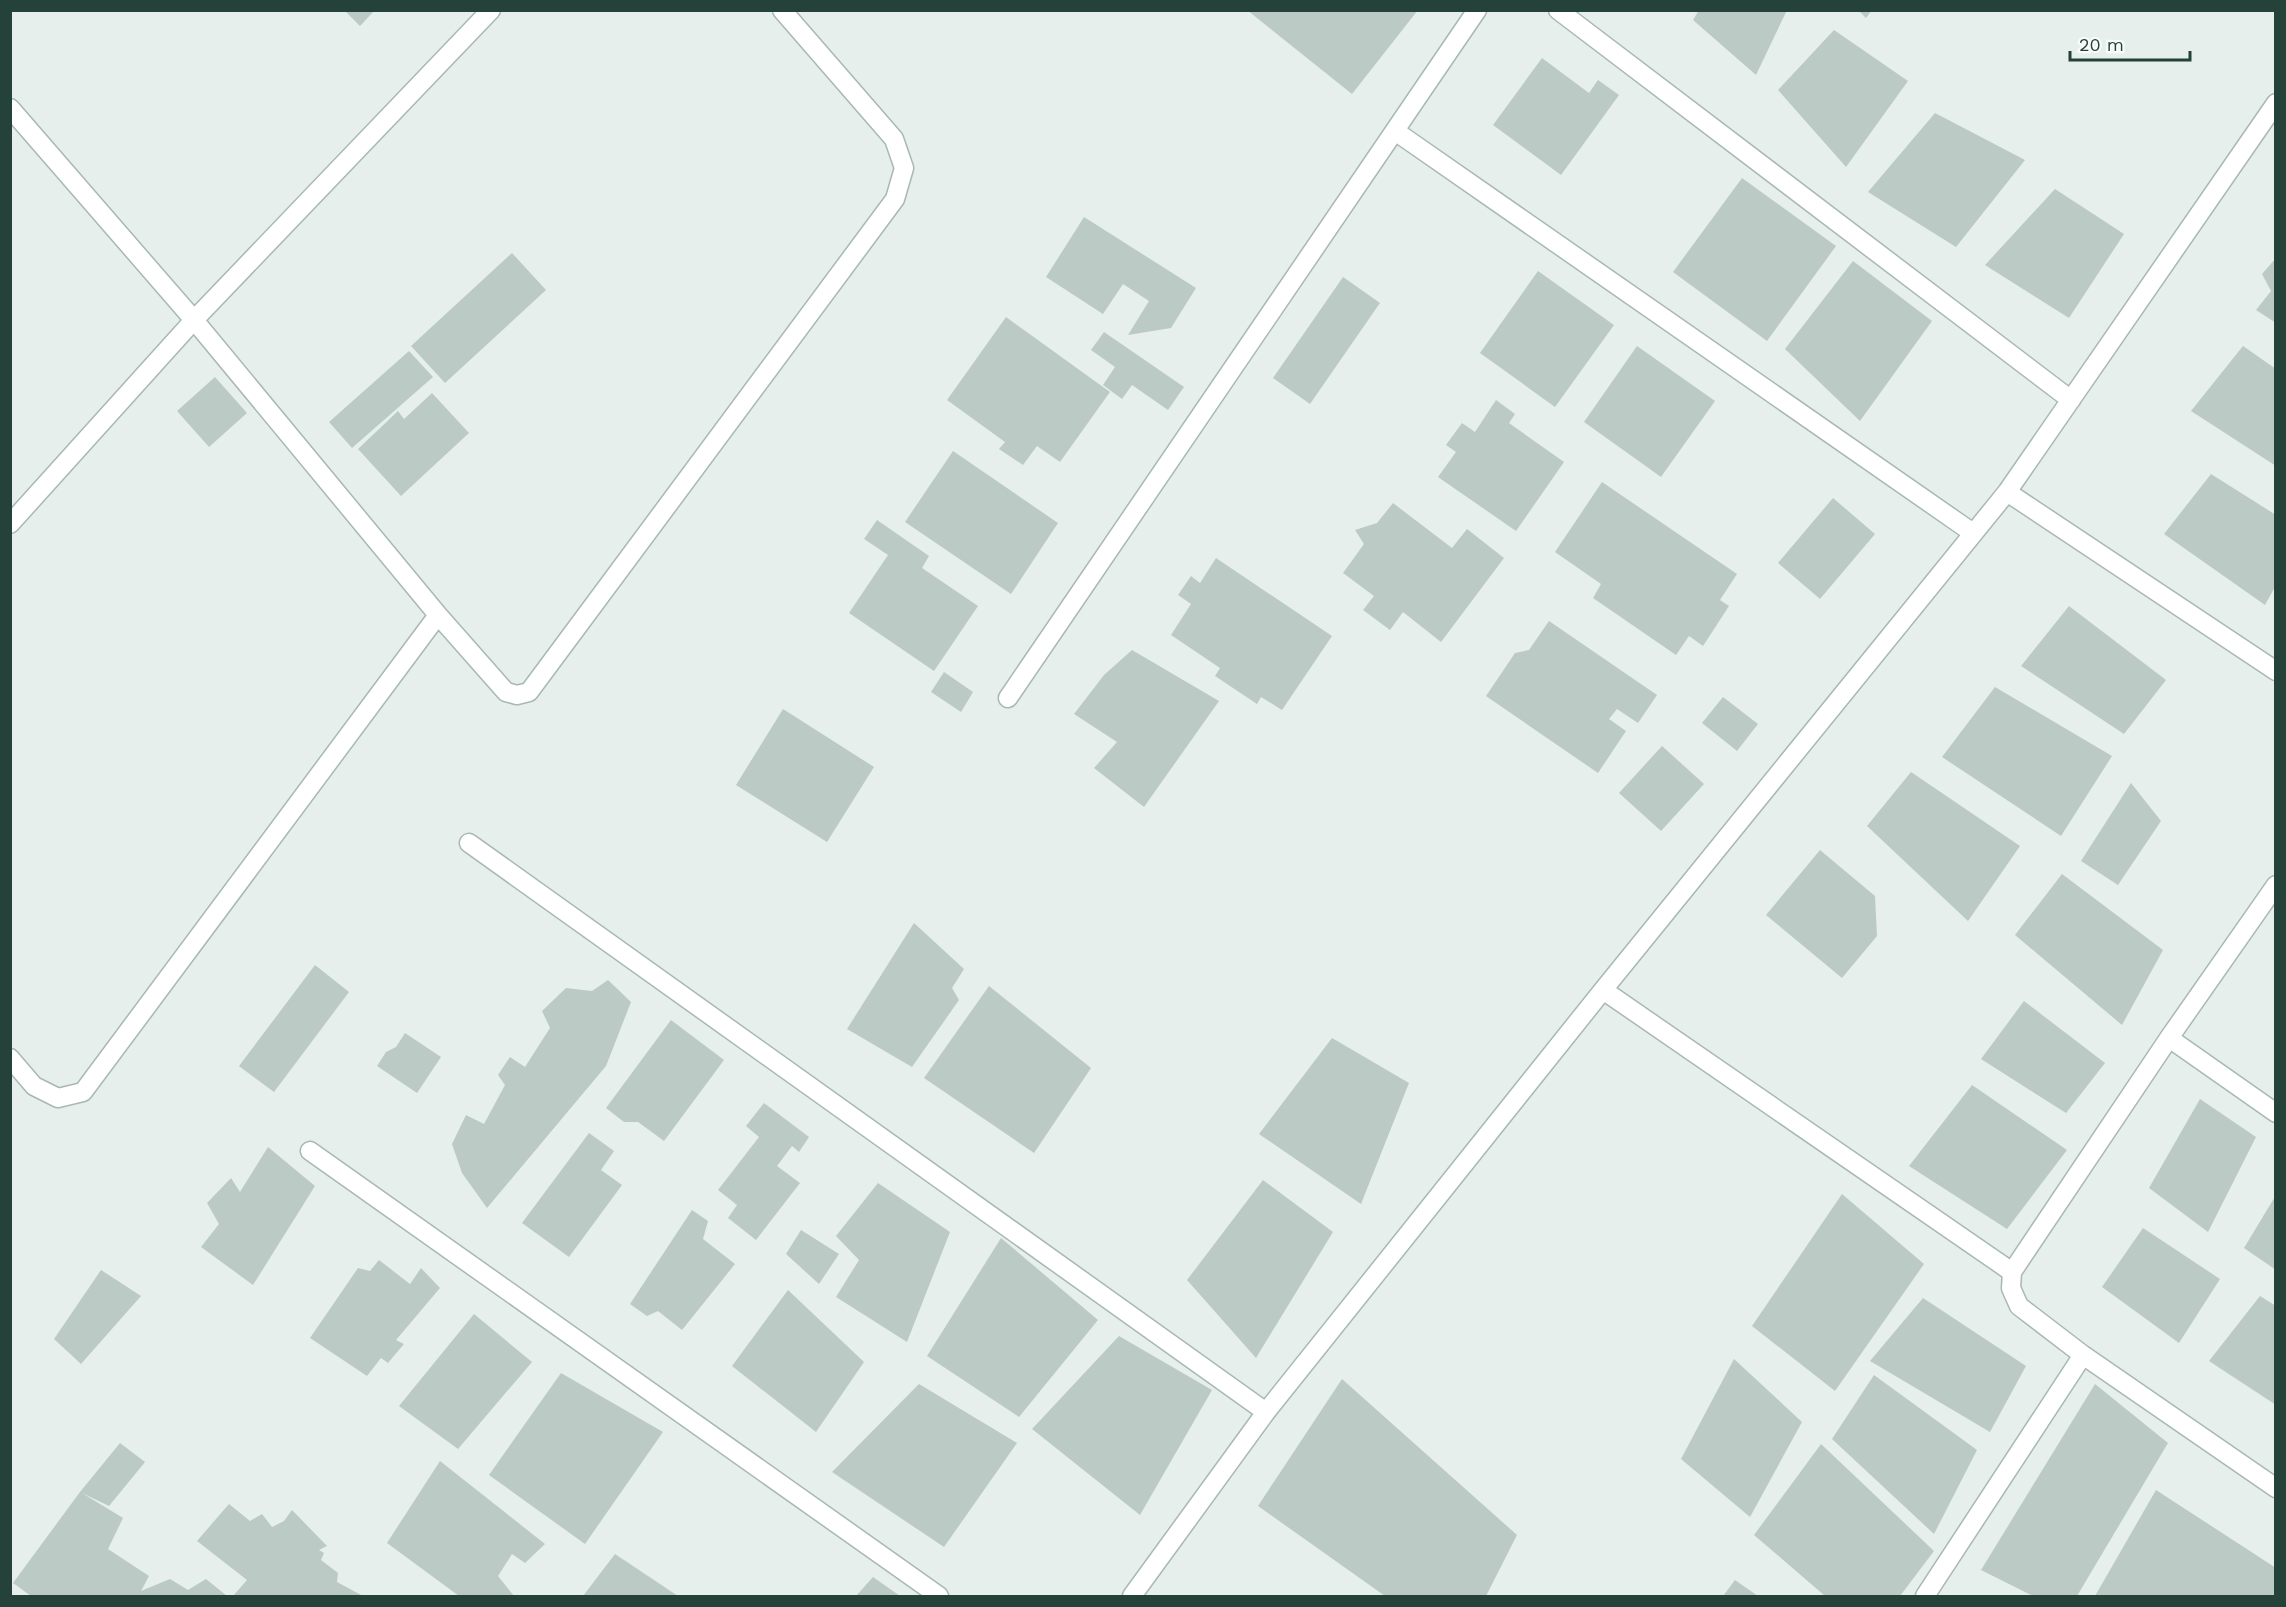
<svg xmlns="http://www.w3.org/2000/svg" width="2286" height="1607" font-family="'Work Sans',sans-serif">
<rect width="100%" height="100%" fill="#e6efeb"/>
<!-- building -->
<path fill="#bbcac4" d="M344,10h31l-15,16z
M1247,10h171l-66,84z
M1699,10h88l-31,65 -63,-55z
M1858,10h14l-6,8z
M1834,30l74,51 -62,86 -68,-77z
M1542,58l47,35 9,-13 21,15 -58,80 -68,-50z
M1935,113l90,47 -69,87 -88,-55z
M1742,178l94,68 -69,95 -94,-69z
M2055,189l69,45 -55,84 -84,-53z
M1084,217l112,71 -25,40 -43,7 21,-34 -26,-17 -20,30 -57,-37z
M512,253l34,37 -101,93 -34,-37z
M2276,258v65l-20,-13 15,-19 -9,-17z
M1853,261l79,60 -72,100 -75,-72z
M1538,271l76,54 -59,82 -75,-54z
M1343,277l37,26 -70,101 -37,-26z
M1006,317l104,75 -50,70 -23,-16 -14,19 -24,-16 6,-7 -58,-42z
M1104,332l80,55 -16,23 -36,-25 -10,14 -19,-14 12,-18 -24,-17z
M1637,346l78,55 -54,76 -77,-55z
M2243,346l33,23v97l-85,-55z
M409,351l24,26 -81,71 -23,-26z
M215,377l32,36 -38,34 -32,-36z
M432,393l37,40 -68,63 -43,-47 40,-38 6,8z
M1496,400l19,14 -6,9 55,39 -48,69 -78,-54 18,-25 -10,-7 16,-22 13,9z
M953,451l105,72 -47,71 -106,-72z
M2211,474l65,41v70l-11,20 -101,-71z
M1602,482l135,92 -17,26 9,6 -26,40 -14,-10 -13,19 -83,-57 8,-14 -46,-32z
M1833,498l42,36 -55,65 -42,-36z
M1393,503l59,45 15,-19 37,29 -63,84 -38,-30 -13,18 -27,-20 11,-14 -31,-23 21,-29 -9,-14 22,-7z
M877,520l52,36 -7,12 56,38 -44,65 -85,-58 39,-58 -24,-16z
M1216,558l116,78 -50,74 -21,-13 -4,7 -42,-28 5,-8 -49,-33 20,-31 -13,-9 13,-19 9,7z
M2069,606l97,74 -42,54 -103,-68z
M1549,621l108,74 -19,28 -21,-14 -8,10 17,12 -28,42 -112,-77 29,-43 14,-3z
M1132,650l87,51 -75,106 -50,-39 23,-26 -43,-28 30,-39z
M944,672l29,20 -12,20 -30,-20z
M1995,687l117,69 -51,80 -119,-79z
M1723,697l35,27 -21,27 -35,-28z
M783,709l91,58 -47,75 -91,-57z
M1662,746l42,38 -43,47 -42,-38z
M1911,772l109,74 -52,75 -101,-95z
M2131,783l30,38 -43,64 -37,-24z
M1820,850l55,46 2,40 -35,42 -76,-63z
M2062,874l101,76 -41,75 -107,-90z
M914,923l50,46 -12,19 7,12 -47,67 -65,-38z
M315,965l34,27 -75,100 -35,-26z
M608,980l23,22 -25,64 -119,142 -25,-35 -10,-29 14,-29 18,9 21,-39 -7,-10 12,-18 15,10 25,-39 -8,-17 24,-23 26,3z
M989,986l102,82 -57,85 -110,-75z
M2024,1001l81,62 -39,50 -85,-54z
M671,1020l53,40 -60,81 -26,-19h-14l-18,-14z
M405,1033l36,24 -24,36 -40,-27 9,-14 10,-5z
M1332,1038l77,45 -48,121 -102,-70z
M1972,1085l95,65 -60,79 -98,-63z
M2200,1099l56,38 -48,95 -59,-44z
M764,1103l45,34 -10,15 -7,-6 -15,20 23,17 -44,57 -28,-22 9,-13 -19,-15 41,-53 -13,-11z
M589,1133l25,18 -13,19 21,15 -53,72 -47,-34z
M268,1147l47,39 -62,99 -52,-38 18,-23 -12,-21 24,-25 9,14z
M1263,1180l70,52 -77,126 -69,-78z
M878,1183l72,49 -43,110 -71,-45 23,-37 -23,-24z
M1842,1194l82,70 -89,127 -83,-65z
M2276,1195v75l-32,-22z
M692,1210l16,11 -5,18 32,25 -53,66 -24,-19 -11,5 -17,-12z
M2143,1228l77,51 -41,64 -77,-56z
M801,1230l38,24 -20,30 -33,-30z
M1001,1238l97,82 -79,97 -92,-61z
M379,1260l31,24 11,-16 19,20 -44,52 8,4 -16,19 -7,-5 -14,18 -57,-38 48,-70 12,3z
M101,1270l40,26 -60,68 -27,-25z
M788,1290l76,72 -48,70 -84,-66z
M2260,1296l16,10v99l-67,-44z
M1923,1298l103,68 -36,66 -120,-71z
M474,1314l58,48 -74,87 -59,-43z
M1119,1336l93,54 -72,125 -108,-86z
M1734,1359l68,63 -52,95 -69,-58z
M561,1373l102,59 -78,112 -96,-69z
M1874,1375l103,75 -43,84 -102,-95z
M1342,1379l175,156 -31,61h-101l-127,-90z
M919,1384l98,59 -73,104 -112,-75z
M2095,1384l73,59 -91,153h-44l-52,-26z
M120,1443l25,19 -36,44 -27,-13 41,25 -15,31 41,27 -8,15 29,-12 18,11 18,-11 21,17h-196l-18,-13 67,-91z
M1821,1444l113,107 -34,45h-75l-71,-61z
M440,1461l105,83 -20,19 -13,-9 -14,22 16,20h-55l-72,-53z
M2156,1490l120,78v28h-181z
M229,1504l21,17 12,-7 10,13 12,-6 8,-11 35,36 -8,4 5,3 -3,7 17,13 -1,9 26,14h-130l14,-16 -50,-39z
M615,1554l63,42h-95z
M873,1577l27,19h-44z
M1735,1580l23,16h-35z"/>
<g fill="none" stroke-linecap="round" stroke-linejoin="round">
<!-- minor casing -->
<g stroke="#a8b8b2" stroke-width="21">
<path id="minor" d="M1558,10l513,390
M10,108l184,212 244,295 68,77 11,3 12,-3 366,-493 9,-31 -10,-29 -112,-129
M1395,131l578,402
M2007,492l269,179
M10,524l184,-204 297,-310
M1008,698l469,-688
M469,843l797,569
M2276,885l-107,153 -157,234 -1,16 8,18 64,49 193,133
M1603,990l409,282
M2169,1038l107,75
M10,1058l24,28 24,12 25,-6 355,-477
M310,1151l629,445
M1132,1596l134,-184 337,-422 404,-498 269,-389
M1925,1596l158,-241"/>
</g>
<!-- minor -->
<use href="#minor" stroke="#fff" stroke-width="18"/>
</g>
<!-- border -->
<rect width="2286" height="1607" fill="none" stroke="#24423a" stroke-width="24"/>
<!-- scale -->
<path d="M2070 51v9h120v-9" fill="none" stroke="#24423a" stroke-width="3"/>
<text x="2079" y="51" font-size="18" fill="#24423a" stroke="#f7fbf9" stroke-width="4.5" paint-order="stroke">20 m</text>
</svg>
